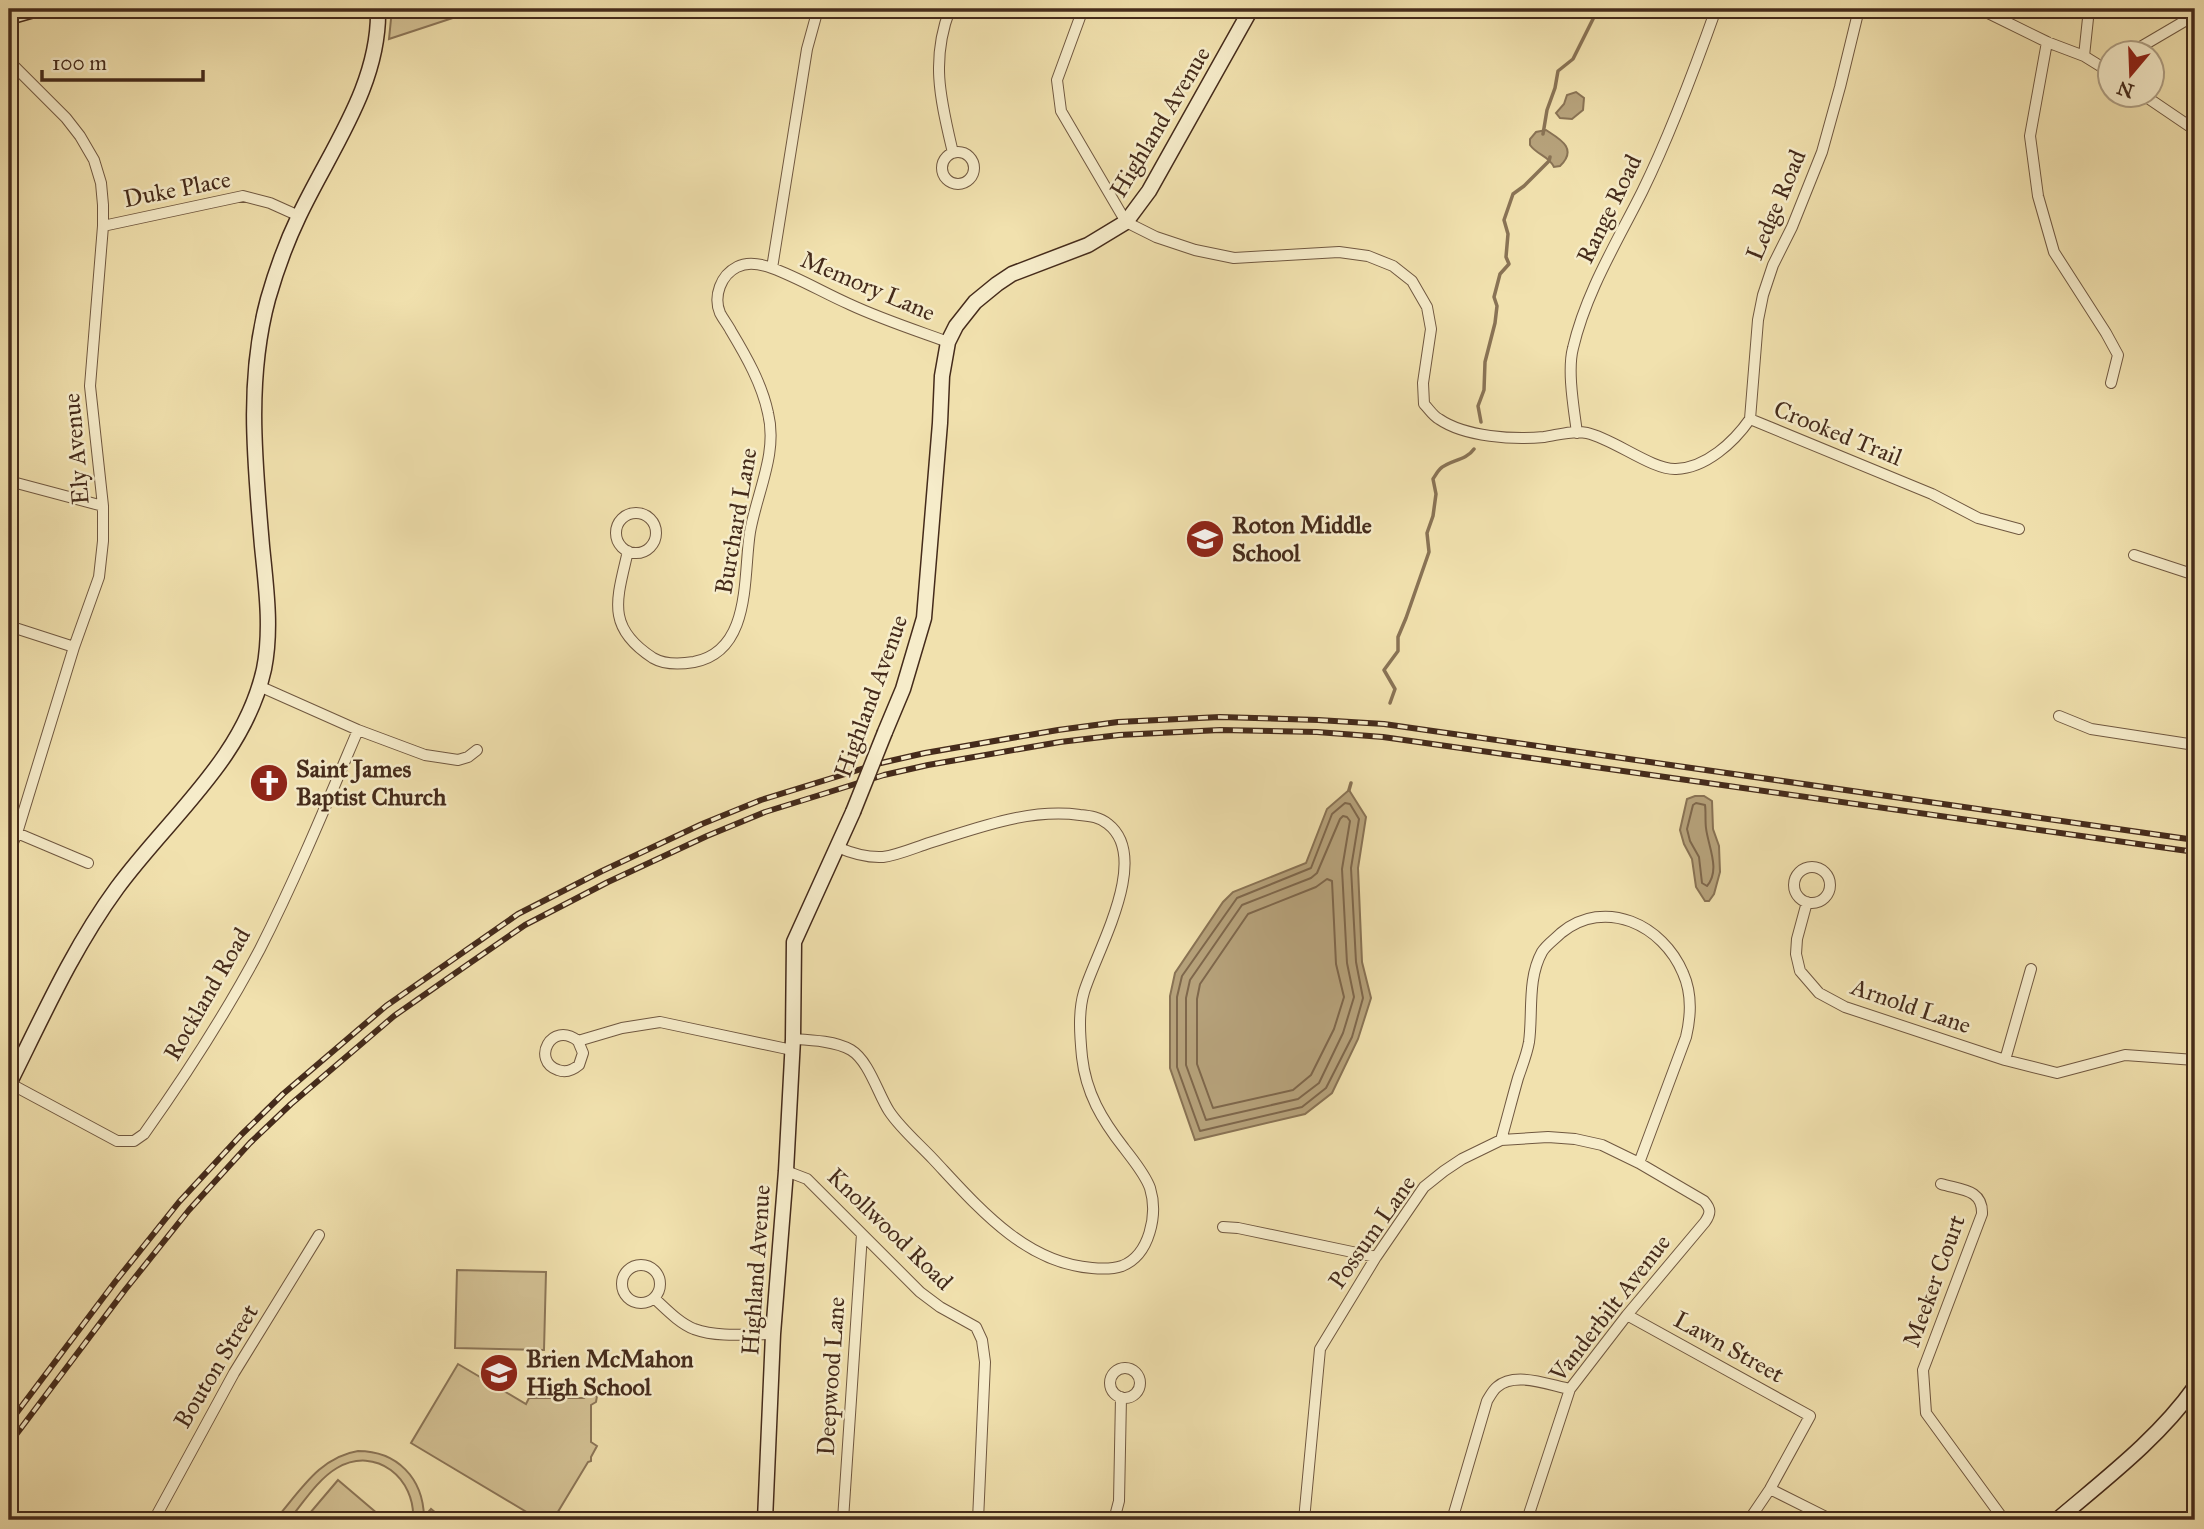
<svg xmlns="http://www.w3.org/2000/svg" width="2204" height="1529" font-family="'IM FELL Great Primer',serif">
<rect width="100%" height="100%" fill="#f1e1ae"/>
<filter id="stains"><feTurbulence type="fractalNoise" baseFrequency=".00286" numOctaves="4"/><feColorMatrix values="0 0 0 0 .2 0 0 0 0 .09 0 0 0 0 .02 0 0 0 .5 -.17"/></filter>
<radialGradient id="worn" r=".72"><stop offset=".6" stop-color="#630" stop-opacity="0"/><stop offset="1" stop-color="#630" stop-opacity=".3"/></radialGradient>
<!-- green -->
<path fill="#d4c295" stroke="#8c7658" stroke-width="2" d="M392,9h88l-91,30z
M457,1270l89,2 -2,78 -89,-2z
M458,1364l68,40 3,-6h55l6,-5 7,3 -1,6 -5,3v37l6,4 -6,11v4l-3,1 -35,58h-13l-129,-77z
M358,1451c39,0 65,27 66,66l7,-8 11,9 -2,2h-27c3,-41 -37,-75 -76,-52 -19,11 -34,35 -48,52h-14c24,-27 44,-63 83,-69z
M338,1480l47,40h-81z"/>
<!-- water -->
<path fill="#b7a37c" stroke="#897355" stroke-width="2" d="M1576,92l8,6 -1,12 -11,9 -12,-1 -4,-5 8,-9 3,-9z
M1546,130c12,8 33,18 14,36l-6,1c-5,-11 -17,-12 -24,-22v-6l6,-7z
M1349,790l17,27 -8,51 4,94 9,36 -13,41 -26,54 -27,21 -110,26 -25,-72v-72l5,-23 48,-71 10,-10 73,-29 21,-54z
M1695,796h9l8,5 1,28 6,17 1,26 -6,22 -5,7h-4l-9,-14 -4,-28 -8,-15 -4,-14 7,-31z"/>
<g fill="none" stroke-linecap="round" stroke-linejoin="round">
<!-- shore -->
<path stroke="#7e674c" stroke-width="2" d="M1345,803l5,1 9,15 -8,49 5,94 7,36 -11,39 -26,51 -24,19 -102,24 -23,-64v-70l5,-21 55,-78 74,-30 21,-54z
M1696,803l9,2c1,7 0,15 1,23 2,18 15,42 1,58l-5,-3 -3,-26 -9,-16 -3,-12 6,-24z
M1343,816l4,1 3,4 -8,48 5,94 7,34 -11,36 -24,50 -21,16 -92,21 -20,-55v-67l4,-18 52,-75 69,-27 6,-5 23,-54z
M1327,879l5,2 4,83 8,33 -10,32 -23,46 -18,15 -80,18 -16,-44v-65l3,-15 48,-70 68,-27z"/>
<!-- stream -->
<path stroke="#897355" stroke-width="3.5" d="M1543,134l4,-24 8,-22 3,-17 15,-12 25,-50
M1481,422l-3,-16 6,-16 1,-28 10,-39 2,-17 -3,-9 6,-23 9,-10 -3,-7 2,-23 -4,-14 9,-26 11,-8 25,-25 1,-4
M1390,703l5,-14 -11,-19 14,-19v-14l8,-19 23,-66 -2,-19 6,-17 3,-22 -3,-15c2,-3 4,-7 7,-10 9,-9 26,-8 34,-20
M1349,790l2,-7"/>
<!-- street casing -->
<g stroke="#705840" stroke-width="12">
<path id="street" d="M950,9c-20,52 -9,92 3,144
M1083,9l-26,71 4,31 65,111 30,15 39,13 39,8 105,-6 29,4 25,10 19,15 15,26 4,22 -8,54 1,21c5,5 9,12 15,15 26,18 75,21 105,18 14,-2 28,-7 43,-4 27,6 65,37 89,36 30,-1 58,-27 74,-50l182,75 46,24 41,11
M1980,9l67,33 37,14 21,13 5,-3
M2047,42l-17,94 8,60 16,56 52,81 12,22 -7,28
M2132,52l63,-37
M2084,56l5,-47
M9,61l57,57 14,18 14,24 7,23 2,22v21l-13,160 13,120v35l-4,36 -25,70 -57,186 -8,19
M2142,94l53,36
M942 168a16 16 0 1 1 32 0a16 16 0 1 1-32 0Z
M103,226l140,-30 27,7 29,13
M772,268l35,-219 11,-40
M1750,419l8,-99 5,-25 10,-30 19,-38 30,-75 18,-65 19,-78
M1577,433c-3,-24 -10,-62 -4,-85 13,-56 44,-106 69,-156 29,-59 52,-121 74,-183
M9,481l94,25
M616 533a20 20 0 1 1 40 0a20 20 0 1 1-40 0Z
M628,551c-11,48 -23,76 25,107 12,7 29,6 41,4 58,-11 49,-86 56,-130 7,-40 28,-79 18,-119 -6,-29 -22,-57 -37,-82 -3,-6 -8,-12 -11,-18 -7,-17 1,-38 17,-46 11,-6 24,-3 35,1 27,10 52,25 77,36 32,15 66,26 99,38
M2134,555l61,20
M9,626l65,21
M259,686l99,44 67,25 33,5 10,-3 9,-7
M2059,716l32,13 104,16
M17,833l71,30
M1794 885a18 18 0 1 1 36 0a18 18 0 1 1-36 0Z
M1807,902l-10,37 -1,15 4,17 19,22 26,14 160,53 52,13 68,-18 70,5
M793,1039c18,1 43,2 58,11 18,11 27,44 38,61 11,17 30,33 44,48 44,47 91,104 159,109 10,1 21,1 30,-2 28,-11 36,-52 28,-78 -5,-14 -17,-28 -26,-40 -22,-28 -38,-55 -42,-91 -2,-21 -4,-45 2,-65 12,-40 68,-134 24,-168 -8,-7 -18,-8 -28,-9 -52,-7 -102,13 -151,28 -15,5 -31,12 -46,14 -16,1 -32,-4 -46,-10
M578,1041l5,12 -4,12c-6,5 -13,8 -21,5 -27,-9 -7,-50 20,-29l44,-13 38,-6 132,28
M2005,1060l26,-91
M9,1083l108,58h17l10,-7c42,-59 82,-121 116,-185 36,-71 67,-146 98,-219
M1501,1140c6,-21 11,-41 17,-62 4,-12 9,-24 11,-36 4,-29 -2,-63 13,-90 4,-7 13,-13 19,-19 44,-36 102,-8 122,40 9,20 8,43 3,64l-47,126
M786,1171l21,8 113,113 20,15 36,20 6,13 3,22 -7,158
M1941,1184c20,6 42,5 41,30l-59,156 3,43 78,107
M1223,1227l15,1 138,29
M622 1284a19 19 0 1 1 38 0a19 19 0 1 1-38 0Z
M654,1298c12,11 25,25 40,31 25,9 54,5 79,5
M1627,1315l183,101 -40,73 -21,31
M1110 1383a15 15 0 1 1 30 0a15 15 0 1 1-30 0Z
M1770,1489l62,31
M1529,1514l13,6
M154,1520l80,-147 85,-138
M843,1520l19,-286
M1114,1520l5,-19 2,-104
M1304,1520l16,-171 56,-92 48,-70 20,-16 18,-12 39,-19 47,-3 27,2 27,6 37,18 65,38c7,8 7,12 1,21l-78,93 -57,74 -43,131
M1452,1520l35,-119c3,-5 6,-11 10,-14 18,-16 52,-2 73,2"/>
</g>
<!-- secondary casing -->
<g stroke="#452b1b" stroke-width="17">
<path id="secondary" d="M9,17l28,-8
M885,732l18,-43 21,-71 16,-195 2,-47 6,-34 8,-16 19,-24 22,-18 15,-10 76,-29 38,-23 23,-31 102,-182
M9,1084c33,-66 64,-136 108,-196 52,-71 127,-129 147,-219 8,-40 2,-83 -2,-123 -7,-83 -16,-166 6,-247 8,-28 18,-56 31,-83 31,-66 81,-131 79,-207
M765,1520l8,-186 13,-163 7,-132 1,-97 59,-130
M2057,1520c48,-41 101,-81 138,-133"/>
</g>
<!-- street -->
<use href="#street" stroke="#f6ecca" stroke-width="10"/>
<!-- secondary -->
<use href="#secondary" stroke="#f6ecca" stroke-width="14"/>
<!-- rail casing -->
<g stroke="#452b1b" stroke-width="6">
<path id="rail" d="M9,1423l106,-141 64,-80 62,-67 42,-41 103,-88 132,-92 84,-43 100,-47 59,-24 120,-37 44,-10 133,-23 60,-8 102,-5 98,3 66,4 811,116
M9,1444l116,-154 64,-80 61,-67 41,-39 103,-88 73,-51 58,-40 83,-43 99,-46 58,-24 119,-37 44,-10 132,-23 59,-7 101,-5 97,2 66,5 812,115"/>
</g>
<!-- rail -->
<use href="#rail" stroke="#f6ecca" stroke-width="3.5" stroke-dasharray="10" stroke-linecap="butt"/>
<!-- secondary-bridge casing -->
<g stroke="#452b1b" stroke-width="17" stroke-linecap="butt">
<path id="secondary-bridge" d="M853,812l32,-80"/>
</g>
<!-- secondary-bridge -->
<use href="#secondary-bridge" stroke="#f6ecca" stroke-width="14"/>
</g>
<!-- icons -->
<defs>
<g id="school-disc" transform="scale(2.0125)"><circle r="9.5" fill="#8f2418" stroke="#f6ecca"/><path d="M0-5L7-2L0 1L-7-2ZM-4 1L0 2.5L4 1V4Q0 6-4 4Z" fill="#fff"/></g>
<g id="church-disc" transform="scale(2.0125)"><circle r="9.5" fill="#8f2418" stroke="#f6ecca"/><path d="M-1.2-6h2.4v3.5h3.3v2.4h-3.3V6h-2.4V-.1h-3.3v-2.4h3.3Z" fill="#fff"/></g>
</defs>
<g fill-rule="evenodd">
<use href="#school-disc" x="1205" y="539"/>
<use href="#church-disc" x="269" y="783"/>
<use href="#school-disc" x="499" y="1373"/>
</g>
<g text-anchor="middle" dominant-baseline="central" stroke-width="5" stroke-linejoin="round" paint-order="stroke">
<!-- street labels -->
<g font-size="24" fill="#452b1b" stroke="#f6ecca">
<text transform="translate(1160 122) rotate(-59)">Highland Avenue</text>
<text transform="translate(177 189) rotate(-11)">Duke Place</text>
<text transform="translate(1776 205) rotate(-67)">Ledge Road</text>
<text transform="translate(1609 209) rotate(-64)">Range Road</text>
<text transform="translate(868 286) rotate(23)">Memory Lane</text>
<text transform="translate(1838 433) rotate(22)">Crooked Trail</text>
<text transform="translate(76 449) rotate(-95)">Ely Avenue</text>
<text transform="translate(736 521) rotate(-80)">Burchard Lane</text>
<text transform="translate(871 696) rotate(-70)">Highland Avenue</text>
<text transform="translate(207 994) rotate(-60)">Rockland Road</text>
<text transform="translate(1911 1006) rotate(19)">Arnold Lane</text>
<text transform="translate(890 1229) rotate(44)">Knollwood Road</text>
<text transform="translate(1372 1232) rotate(-55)">Possum Lane</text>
<text transform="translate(756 1270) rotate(-86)">Highland Avenue</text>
<text transform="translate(1934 1281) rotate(-70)">Meeker Court</text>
<text transform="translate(1610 1308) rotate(-52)">Vanderbilt Avenue</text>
<text transform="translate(1729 1347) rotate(29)">Lawn Street</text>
<text transform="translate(216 1366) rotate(-59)">Bouton Street</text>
<text transform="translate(831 1376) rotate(-86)">Deepwood Lane</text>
</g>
<!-- poi labels -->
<g font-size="24" font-weight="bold" fill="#452b1b" stroke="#f6ecca" text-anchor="start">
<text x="1232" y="525">Roton Middle<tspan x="1232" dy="28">School</tspan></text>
<text x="296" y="769">Saint James<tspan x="296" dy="28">Baptist Church</tspan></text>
<text x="526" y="1359">Brien McMahon<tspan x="526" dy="28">High School</tspan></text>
</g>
</g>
<!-- margin -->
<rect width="2204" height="1529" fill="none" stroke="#f1e1ae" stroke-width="35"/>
<rect x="10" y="10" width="2183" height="1508" fill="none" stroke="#452b1b" stroke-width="3.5"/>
<rect x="18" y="18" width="2169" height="1494" fill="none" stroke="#452b1b" stroke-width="2"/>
<!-- north arrow -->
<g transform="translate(2131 74) rotate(199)"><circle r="33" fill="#f6ecca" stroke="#af9f84" stroke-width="2"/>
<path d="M0-5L12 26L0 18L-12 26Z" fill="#8f2418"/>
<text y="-10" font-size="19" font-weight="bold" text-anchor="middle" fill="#452b1b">N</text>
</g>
<!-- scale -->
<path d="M42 70v10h161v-10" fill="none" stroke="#452b1b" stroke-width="3.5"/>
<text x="52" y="70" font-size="21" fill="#452b1b" stroke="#f6ecca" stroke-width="5" paint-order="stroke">100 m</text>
<rect width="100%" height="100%" filter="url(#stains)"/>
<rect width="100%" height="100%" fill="url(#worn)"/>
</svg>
